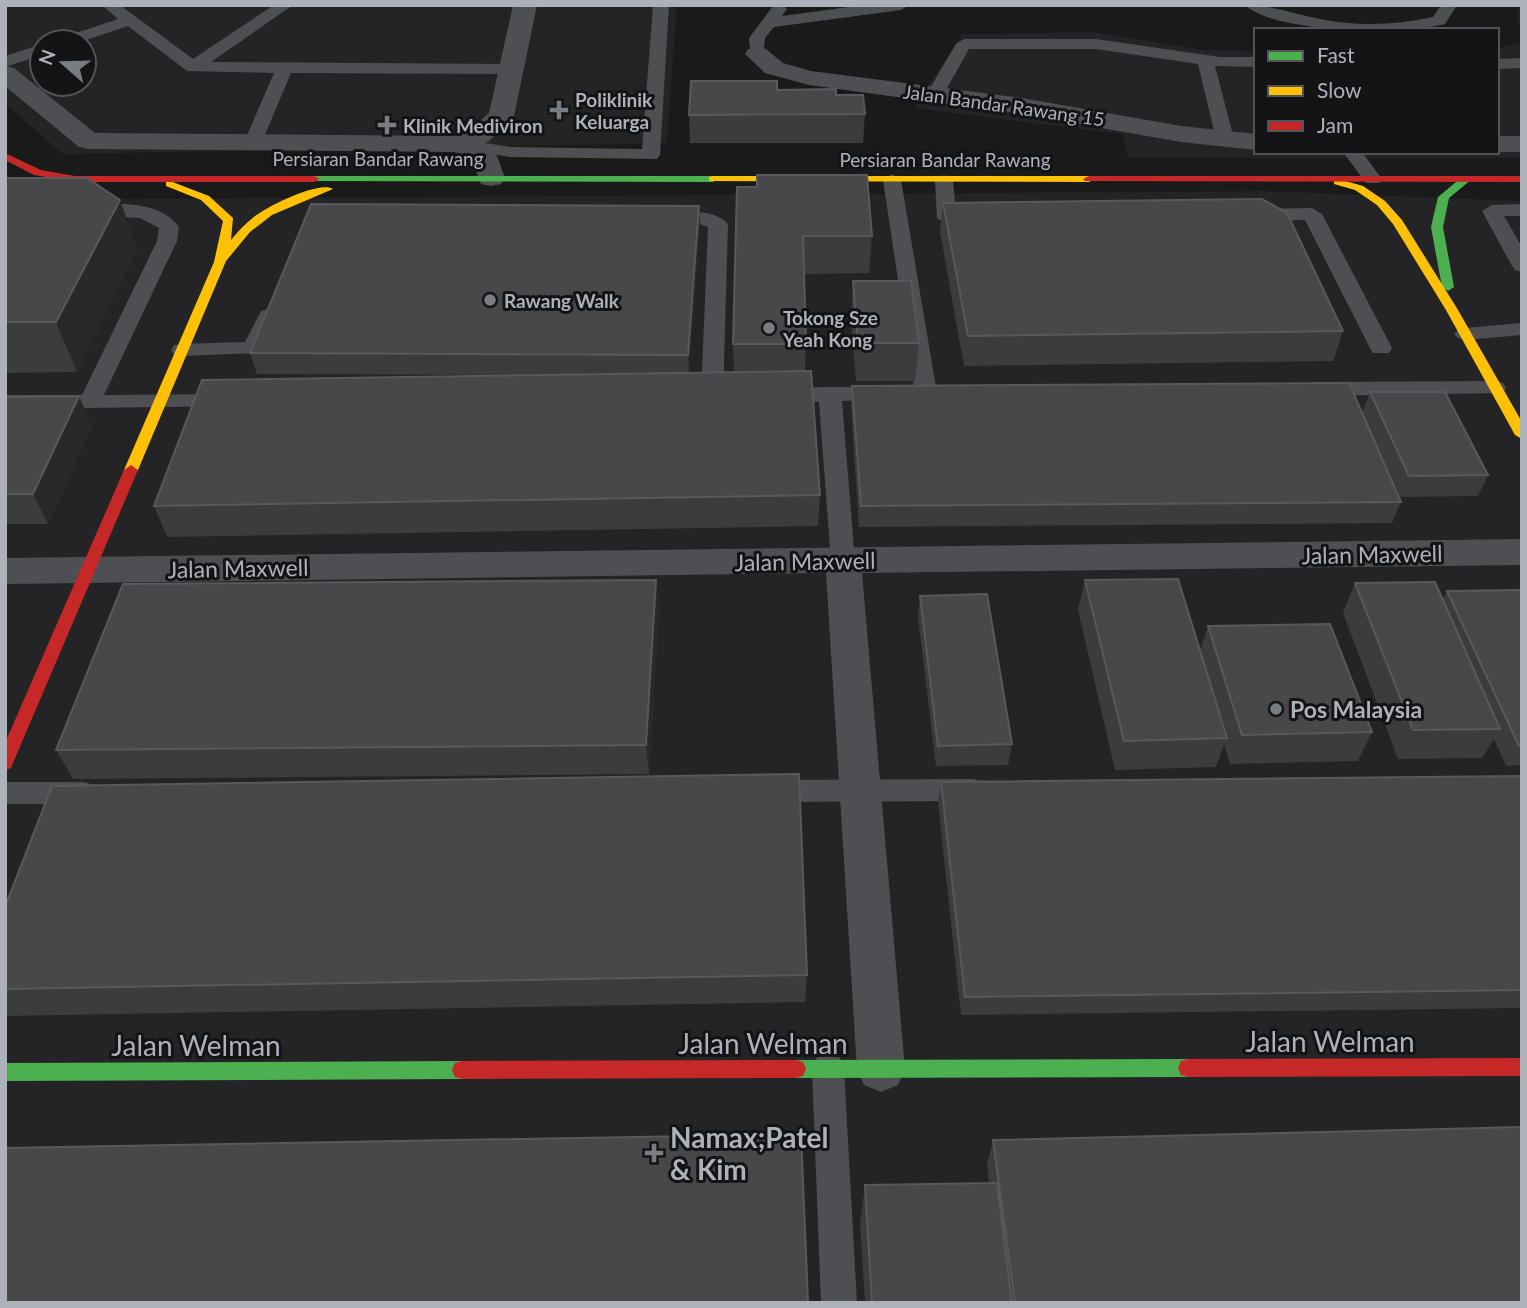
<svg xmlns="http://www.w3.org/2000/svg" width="1527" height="1308" font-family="Lato,sans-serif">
<rect width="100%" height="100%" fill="#1a1a1a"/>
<!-- built -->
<path fill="#242426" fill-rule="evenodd" d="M5,5h672l-10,138 -604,11 -58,-50zM42,42h42v42h-42z
M1517,5h5v153h-394l-6,-24 -208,-26 48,-74 131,-2 111,18 52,1v101h241v-102l24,-9z
M1263,191l259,10v1102h-1517v-1103z"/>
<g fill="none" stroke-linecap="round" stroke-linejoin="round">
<!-- lane -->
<path fill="#4e4f52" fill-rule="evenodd" d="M102,5h18l73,54 81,-54h19l-82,57 301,2 8,5 -8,5 -221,-1 -29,69 -9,5 -9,-5 30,-69 -87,-2 -59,-45 -48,16h-24l2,-3 60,-20z
M653,5h16l-9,150 -3,4 -147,-2 -55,-9 -3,-4 3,-4 6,-1 49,8 132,2z
M783,5l4,4 -5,7 82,-11h45l-8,5 -127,17 -9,11 -2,20h-12l-2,-20 24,-32z
M1245,5c27,0 49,9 75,14 38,8 76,6 113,-2l8,-12h16l-12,19c-40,10 -170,10 -200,-19z
M964,39h132l124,18h36v10l-41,-1 19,73 -9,5 -9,-5 -18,-75 -102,-15h-127l-28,50h-12l-3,-4 30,-51z
M42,44v11l-37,12v-11z
M1522,58v10l-25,1v-10z
M1343,152h19l20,27 -2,4h-14z
M892,174l9,6 36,213 -3,5h-16l-3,-5 -32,-213z
M944,175l9,6 3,31 19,2 3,4 -3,4 -28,2 -10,-6 -2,-37z
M88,204c30,0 71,-4 91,23l-2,14 -73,154 127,-1 8,2 3,5 -3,5 -234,3v-14h77l75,-154 2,-13 -19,-10 -59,-4 -3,-4 3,-4z
M1522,204v12h-18l18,31v25l-7,-2 -3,-4 -30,-55 10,-6z
M1312,208l10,6 70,134 -3,5h-16l-3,-5 -65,-128 -53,1 -10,-6 10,-6z
M664,212c20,0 49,-4 64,12l-5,172 -3,5h-16l-3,-5 7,-169 -8,-3 -43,-2 -3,-4z
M268,309l7,2 3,4 -12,29 -7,9 -77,3 -8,-1 -3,-5 3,-5 8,-1 63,-2 16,-31z
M1522,323v12l-57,5 -7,-2 -4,-4 4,-4 7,-2z
M1495,381l8,2 3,5 -3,5 -187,3 -8,-2 -3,-5 3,-5 8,-2z
M830,387h55l8,2 3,5 -3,5 -51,2 13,160 -3,6 -9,3 -9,-3 -3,-6 -12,-159 -50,-2 -3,-5 3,-5 8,-2z
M973,779l10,3 4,8 -4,8 -10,3 -210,1 -10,-3 -4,-8 4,-8 10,-3z
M5,782h79l10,3 4,8 -4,8 -10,3h-79z
M828,1054l12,4 4,11 13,234h-36l-9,-234 4,-11z"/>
<!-- street -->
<path fill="#4e4f52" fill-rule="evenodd" d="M513,5h24l-23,111 -25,25 -9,4 17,11 8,22 -4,6 -10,2 -10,-2 -7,-18 -19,-14 -367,-3 -9,-2 -74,-61v-20l9,2 81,65 362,3 14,-7 18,-16z
M757,47l9,2 17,14 28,8 211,27 159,28 75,8v16l-75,-8 -159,-28 -213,-29 -44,-12 -20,-19 3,-5z
M1497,136h25v16h-25z
M1522,539v26l-660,8 43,496 -7,16 -17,7 -17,-7 -7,-16 -31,-496 -821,11v-26z"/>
<!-- fast -->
<path fill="#4caf50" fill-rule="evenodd" d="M314,176h399l6,3 -6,3 -403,-1v-4z
M1462,177l10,2 -23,19 -6,29 11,60 -6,4 -6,-4 -11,-60 7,-30z
M1188,1059l7,2 3,7 -3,7 -7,2 -392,1 -7,-2 -3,-7 3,-7 7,-2z
M462,1061l7,2 3,7 -3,7 -7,2 -457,2v-18z"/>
<!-- slow -->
<path fill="#ffc107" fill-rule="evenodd" d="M713,176h376l6,3 -6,3 -380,-1v-4z
M1338,179l25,7 22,15 17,19 56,90 64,112v17l-7,-4 -69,-125 -53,-86 -16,-19 -22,-15 -21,-6v-4z
M170,181l39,15 24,22 -2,22c7,-9 15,-17 24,-24 13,-10 65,-36 78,-27l-61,26 -22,17 -24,29 -88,209 -7,5 -7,-5 90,-208 9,-41 -22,-21 -35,-14v-4z"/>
<!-- jam -->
<path fill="#c62828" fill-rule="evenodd" d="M5,153l36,17 34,6h239l6,3 -6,3h-239l-41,-7 -29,-15z
M1089,176h433v6l-437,-1 -2,-2z
M131,465l7,5 -125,293 -2,5 -6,2v-27l119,-273z
M1522,1058v18l-334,1 -7,-2 -3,-7 3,-7 7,-2z
M796,1060l7,2 3,7 -3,7 -7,2 -334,1 -7,-2 -3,-7 3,-7 7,-2z"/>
</g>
<!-- wall -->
<path fill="#3b3c3d" d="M777,90l59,5 29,19 -2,29h-173l-1,-28z
M5,178l133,71 -61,123 -72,1z
M737,187l135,49 -3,37 -65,1 2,70 -1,27 15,124 -2,31 -651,11 -13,-31 387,-131 -284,-1 -7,-21 449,-147 1,20 -11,147 45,-1 -1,-28z
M943,203l400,128 -10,30 -369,5 -24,-134z
M853,281l66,62 -4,38h-59l-5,-62z
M852,386l549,116 -9,21 -533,4 -8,-120z
M1370,392l118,83 -10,21 -78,1 -38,-84z
M5,397l87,29 -44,98h-43z
M656,580l3,30 -10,164 -576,5 -17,-29z
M1085,580l115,70 8,-24 164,106 -14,29 -128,3 -6,-20 -8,23 -101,3 -37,-160z
M1355,583l88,16 4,-8 75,-1v175l-16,1 -12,-27 -12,19 -84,1 -55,-146z
M920,596l92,148 -4,21 -72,1 -18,-149z
M1522,776v232l-561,7 -23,-213 3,-20z
M5,907l802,68 -2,27 -800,14z
M993,1140l529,163h-657l-5,-79 5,-39 124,-2 -2,-19z"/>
<!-- shaded-wall -->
<path fill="#29292a" d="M120,200l18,49 -61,123 -21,-50z
M699,206l1,20 -11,150 -1,-21z
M79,396l13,30 -44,98 -15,-30z
M656,580l3,30 -10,164 -3,-29z"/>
<!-- building -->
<path fill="#48484b" stroke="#57595c" stroke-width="2" d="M691,81h86v9l59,-1v6h27l2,19 -176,1z
M757,175h110l5,61h-69l3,108h-73l4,-157h20z
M5,178h82l33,22 -64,122h-51z
M1262,199l25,14 56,118 -375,5 -25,-133z
M311,204l388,2 -11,149 -438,-2z
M853,281h58l8,62h-61z
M811,371l9,124 -666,11 48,-126z
M1349,383l52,119 -540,4 -9,-120z
M1370,392h75l43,83 -79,1z
M79,396l-46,98h-28v-97z
M1178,579l49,159 -103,3 -39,-161z
M656,580l-10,165 -590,5 67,-166z
M1435,582l65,147 -87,1 -58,-147z
M1522,590v156h-3l-72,-155z
M987,594l25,150 -74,2 -18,-150z
M1330,624l42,108 -130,3 -34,-109z
M799,774l8,201 -802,14v-82l47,-121z
M1522,776v214l-557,7 -24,-215z
M1522,1127v176h-507l-22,-163z
M801,1134l7,169h-803v-155z
M997,1183l15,120h-140l-7,-118z"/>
<!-- markers -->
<g fill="#797c82" stroke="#141416" stroke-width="2.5">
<path d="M555.5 99.5h7v7h7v7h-7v7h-7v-7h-7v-7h7z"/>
<path d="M383.5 114.5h7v7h7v7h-7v7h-7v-7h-7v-7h7z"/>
<circle cx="490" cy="300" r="7"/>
<circle cx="769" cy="328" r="7"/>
<circle cx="1276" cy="709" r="7"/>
<path d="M650.5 1142.5h7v7h7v7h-7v7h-7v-7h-7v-7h7z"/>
</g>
<g text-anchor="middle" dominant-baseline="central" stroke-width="6" stroke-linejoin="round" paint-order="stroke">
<!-- far-poi labels -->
<g font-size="19" font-weight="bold" fill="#acb1ba" stroke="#141416" text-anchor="start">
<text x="575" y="99">Poliklinik<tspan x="575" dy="22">Keluarga</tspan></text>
<text x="403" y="125">Klinik Mediviron</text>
<text x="504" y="300">Rawang Walk</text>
<text x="783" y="317">Tokong Sze<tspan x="783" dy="22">Yeah Kong</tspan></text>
</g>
<!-- far-street labels -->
<g font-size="19" fill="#acb1ba" stroke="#141416">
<text transform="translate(1004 105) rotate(8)">Jalan Bandar Rawang 15</text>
<text x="378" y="158">Persiaran Bandar Rawang</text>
<text x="945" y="159">Persiaran Bandar Rawang</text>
</g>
<!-- street labels -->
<g font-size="23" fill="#acb1ba" stroke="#141416">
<text transform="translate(1372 554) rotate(-1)">Jalan Maxwell</text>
<text transform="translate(805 561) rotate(-1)">Jalan Maxwell</text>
<text transform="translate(238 568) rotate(-1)">Jalan Maxwell</text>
</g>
<!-- poi labels -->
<g font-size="23" font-weight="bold" fill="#acb1ba" stroke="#141416" text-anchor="start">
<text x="1290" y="709">Pos Malaysia</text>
</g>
<!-- near-street labels -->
<g font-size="28" fill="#acb1ba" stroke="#141416">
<text x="1330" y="1041">Jalan Welman</text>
<text x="763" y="1043">Jalan Welman</text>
<text x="196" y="1045">Jalan Welman</text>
</g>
<!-- near-poi labels -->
<g font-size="28" font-weight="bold" fill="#acb1ba" stroke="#141416" text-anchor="start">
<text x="670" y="1137">Namax;Patel<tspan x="670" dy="32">&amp; Kim</tspan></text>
</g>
</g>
<!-- border -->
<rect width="1527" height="1308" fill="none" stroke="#acb1ba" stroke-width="14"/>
<!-- legend -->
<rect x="1254" y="28" width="245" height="126" fill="#141416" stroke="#515358" stroke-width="2"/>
<rect x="1268" y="51" width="35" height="10" fill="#4caf50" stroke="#515358" stroke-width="2"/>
<text x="1317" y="63" font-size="21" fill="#acb1ba">Fast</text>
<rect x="1268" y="86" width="35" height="10" fill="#ffc107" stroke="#515358" stroke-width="2"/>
<text x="1317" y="98" font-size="21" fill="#acb1ba">Slow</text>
<rect x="1268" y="121" width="35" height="10" fill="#c62828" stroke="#515358" stroke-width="2"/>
<text x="1317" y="133" font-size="21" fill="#acb1ba">Jam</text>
<!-- north arrow -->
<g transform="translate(63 63) rotate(290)"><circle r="33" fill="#141416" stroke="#515358" stroke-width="2"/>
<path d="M0-5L12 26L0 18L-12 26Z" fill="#797c82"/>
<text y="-10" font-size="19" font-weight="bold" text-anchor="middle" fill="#acb1ba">N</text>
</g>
</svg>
